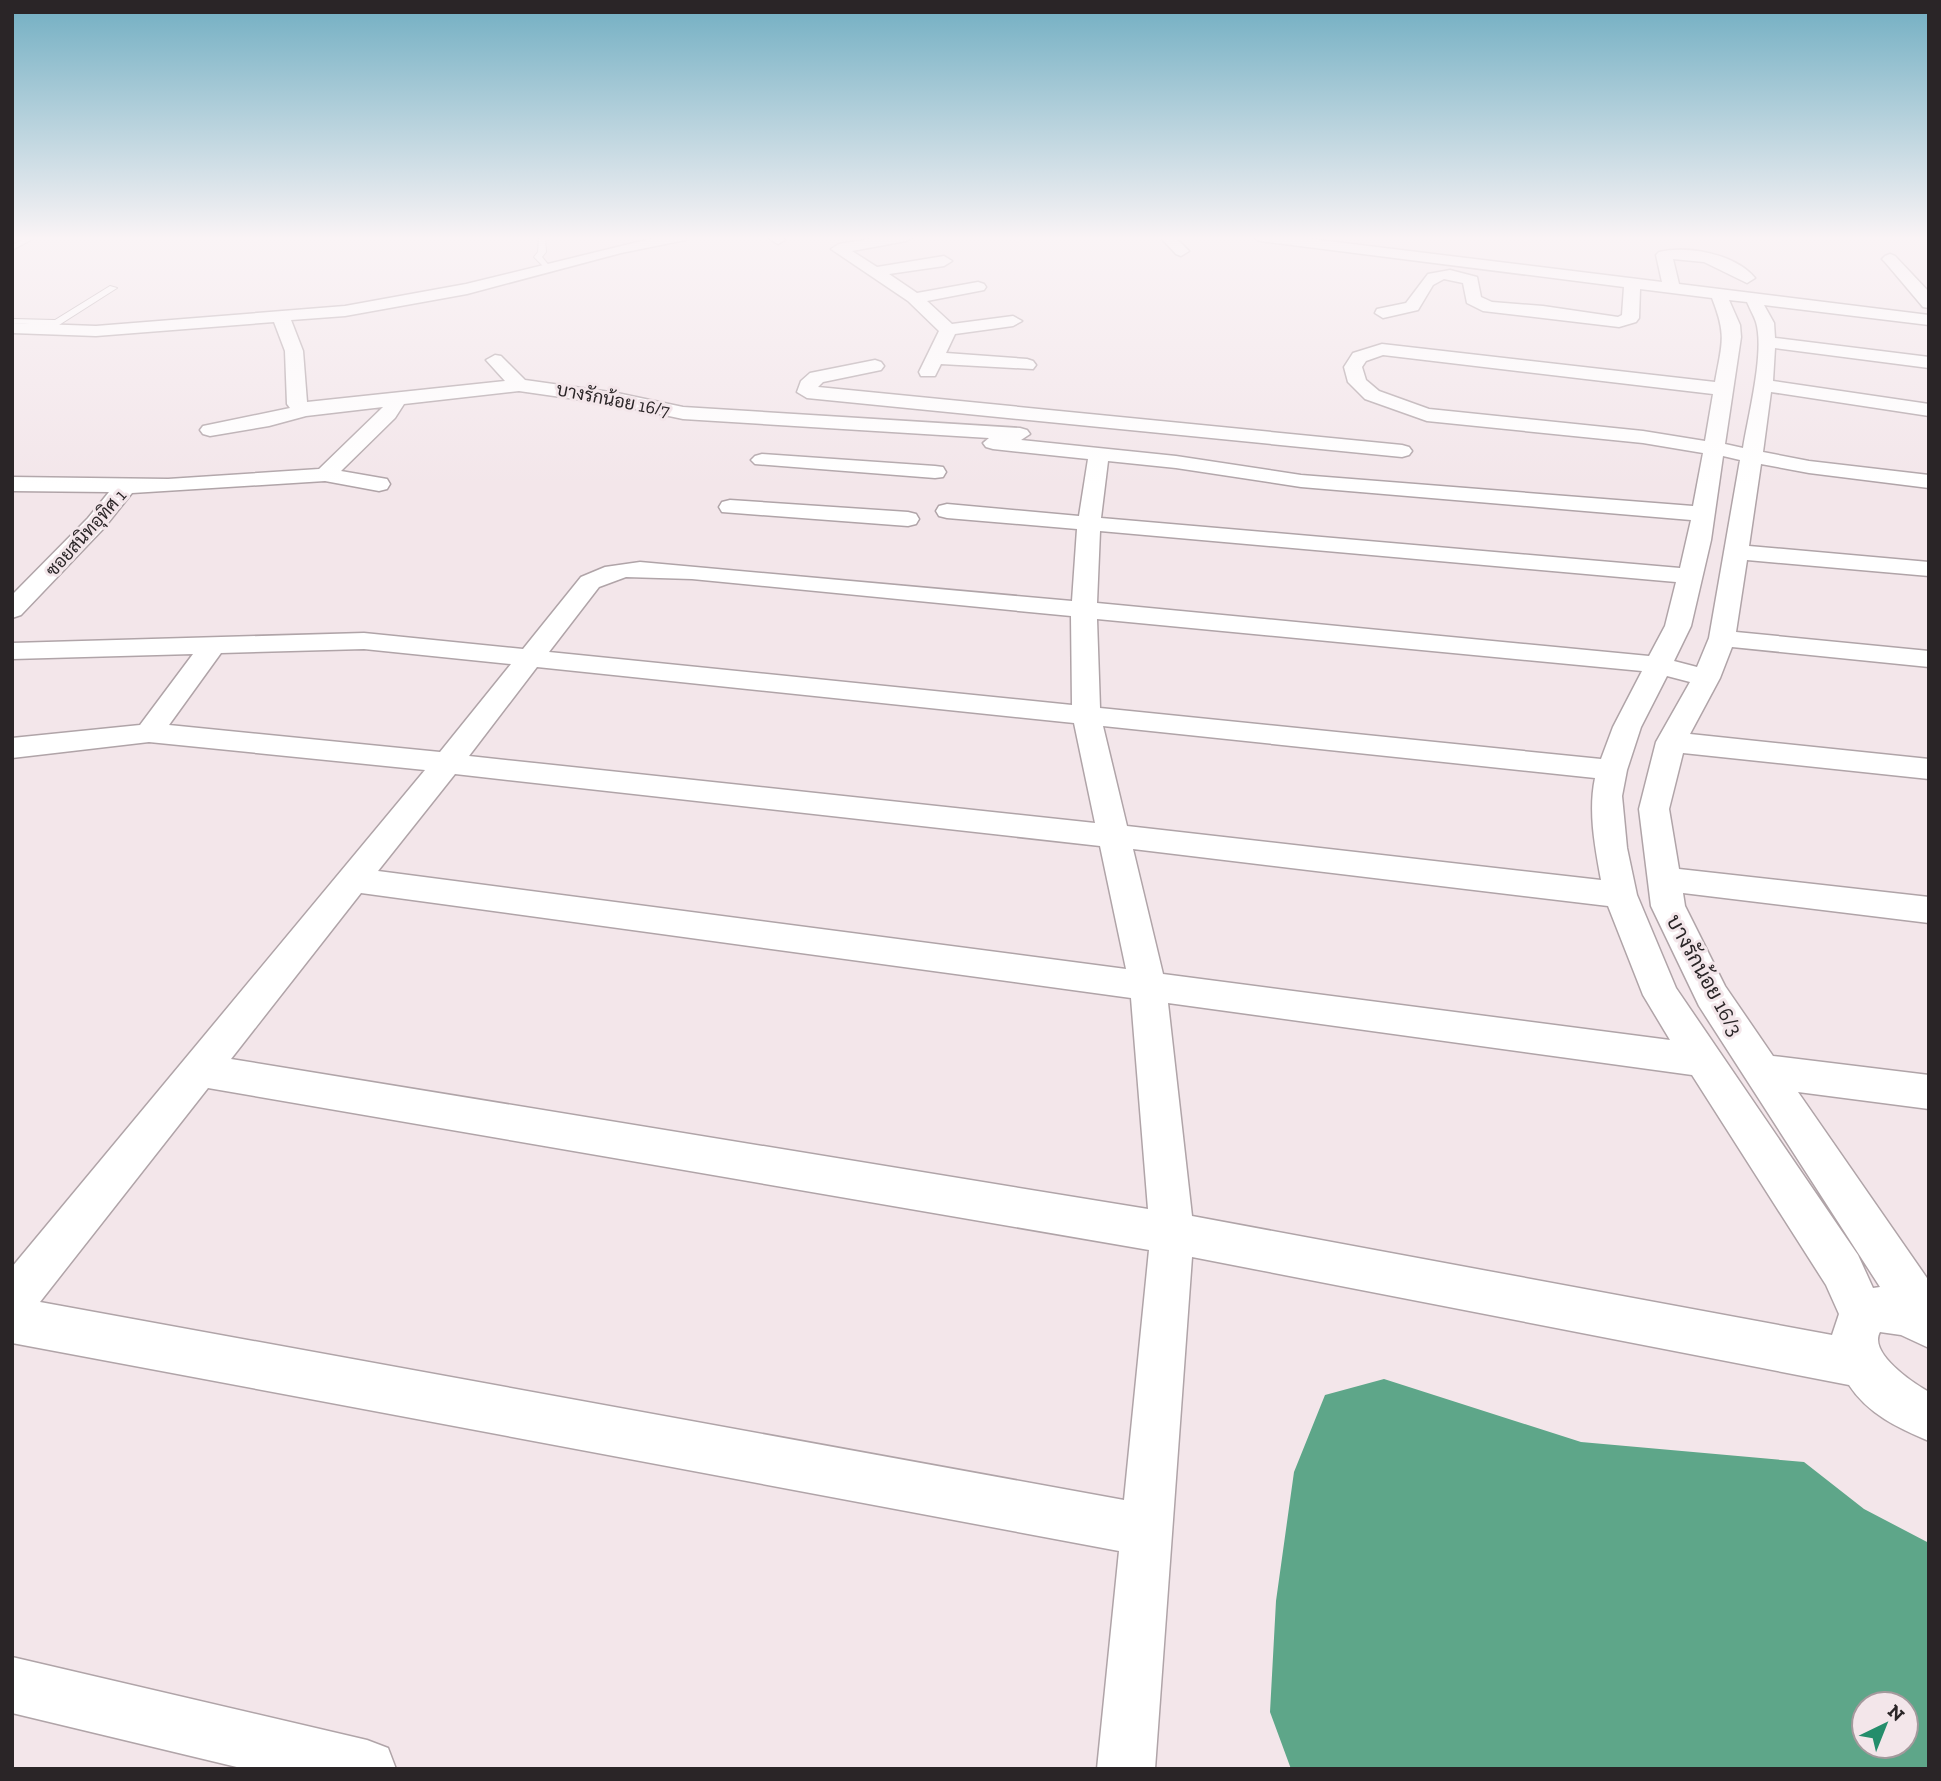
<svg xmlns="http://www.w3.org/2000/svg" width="1941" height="1781" font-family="'Zilla Slab',Sarabun,serif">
<rect width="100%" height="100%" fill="#f3e6ea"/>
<!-- water -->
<path fill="#5ea689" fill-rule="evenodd" d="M1384,1379l197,63 223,20 60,47 65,34v226h-638l-21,-57 6,-111 18,-129 31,-77zM1864,1704h42v42h-42z"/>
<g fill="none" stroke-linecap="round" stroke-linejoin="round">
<!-- service casing -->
<g stroke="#b0a4a8" stroke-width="2">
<path id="service" d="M29,237h8l-25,13v-5z
M545,237l1,15 -4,5 9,11 -4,2 -13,-13 4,-5 1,-14z
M110,286l7,2 -69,44 -7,-2 6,-5 -35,-2v-4l43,1z"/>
</g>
<!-- minor casing -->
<g stroke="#b0a4a8" stroke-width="3">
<path id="minor" d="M658,237h29l-2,3 -64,13 -154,41 -122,22 -54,4 12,31 4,51 198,-21 -19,-21 9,-5 6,1 24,24 92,13 66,14 337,21 7,2 3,4 -9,6 155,16 125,19 392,31 10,-53 -60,-10 -216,-22 -62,-22 -17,-17 -4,-15 9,-14 29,-9 333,38c7,-39 12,-46 -3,-84l-72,-9 -1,29 -3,4 -17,5 -136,-16 -16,-8 -4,-20 -19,-4 -11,6 -15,25 -35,8 -8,-5 2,-4 29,-6 22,-29 22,-4 27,7 4,20 11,5 51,4 75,11 4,-2 2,-28 -364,-46 -7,-4h42l367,45 -6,-27 3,-3c29,-7 76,2 96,26l-8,5 -43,-21 -31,-3 6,25 250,31v10l-165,-20 10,18 1,15 154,19v11l-154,-20 -2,33 156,23v12l-158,-24 -8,60 46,9 120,14v13l-120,-15 -48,-9 -12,82 180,16v14l-182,-16 -11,72 193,19v16l-197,-20 -12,31 -30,56 239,25v20l-246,-26 -14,56 10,60 250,28v26l-246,-30 2,13 40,80 48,70 156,19v34l-131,-17 131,189v67l-28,-13 -21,-3c-12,21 33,51 49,60v49c-31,-13 -61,-27 -80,-56l-657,-128 -37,512h-58l22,-218 -1107,-208v-76l413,-497 -276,-28 -137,16v-20l128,-13 53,-71 -181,5v-16l352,-10 159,16 58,-72 24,-10 35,-5 432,39 5,-72 -130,-11 -8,-2 -3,-5 3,-5 8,-2 132,12 9,-57 -95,-10 -7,-2 -3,-4 6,-5 -306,-19 -66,-14 -98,-14 -115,13 -9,14 -54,53 46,8 3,5 -3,5 -8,2 -54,-10 -193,12 -28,35 -83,87 -9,3v-23l76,-77 21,-26 -97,-1v-14l156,2 151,-10 64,-62 -77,9 -37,10 -59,10 -7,-2 -3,-4 3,-4 87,-18 -3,-4 -2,-53 -11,-29 -178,14 -84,-3v-10l84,3 249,-20 121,-22zM1729,300l18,2c3,7 7,14 9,20 9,30 -8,94 -13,126l-18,-4 16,-107 -1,-12zM1383,355l330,39 -8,47 -62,-10 -214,-22 -50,-18 -13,-11 -4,-13 4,-6zM1723,456l17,4 -31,178 -12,29 -23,-6 17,-35 20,-86zM1108,461l68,7 125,19 390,33 -11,48 -579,-50zM1100,531l576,51 -11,44 -16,30 -552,-53zM626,577l66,2 379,37 1,89 -523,-53 50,-65zM1097,619l545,52 -29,56 -12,32 -501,-51zM364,649l147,15 -71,88 -271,-27 52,-72zM537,667l537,56 21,100 -626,-67zM1667,676l23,6 -34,60 -17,67 12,97 48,100 181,281 -7,1 -15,-33 -182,-267 -39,-93 -10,-47 -5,-52 5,-26 14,-43zM1103,726l492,52c-7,34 0,69 6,102l-474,-54zM455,774l645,72 26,123 -748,-98zM1133,849l475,57 35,89 27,45 -507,-66zM361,893l770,105 17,211 -917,-150zM1168,1003l524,72 134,210 13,29 -7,21 -640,-119zM208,1088l941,162 -25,250 -1084,-198z
M767,237h16l2,3 -7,4z
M882,237h31l-7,4 -54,10 25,16 67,-11 8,5 -8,5 -55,8 28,19 61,-11 6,2 2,3 -2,3 -57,11 25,23 61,-8 9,5 -9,5 -58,8 -9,19 81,6 6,2 3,4 -3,4 -92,-5 -6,12h-14l-2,-4 20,-41 -31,-30 -77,-52 8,-5z
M1160,237h15l14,14 -8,5 -5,-2z
M1890,254l5,2 34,36v16l-6,-1 -38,-45 -3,-3 3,-3z
M875,360l6,2 3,4 -3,4 -58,12 -5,5 584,58 7,2 3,4 -3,4 -7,2 -595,-59 -10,-6 4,-11 9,-8z
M762,454l173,12 8,1 3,5 -3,5 -8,1 -180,-14 -4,-4 4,-4z
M730,500l178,12 8,2 3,5 -3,5 -8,2 -186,-14 -3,-5 3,-5z
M12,1657l355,83 21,8 8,21h-151l-233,-56z"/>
</g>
<!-- service -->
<use href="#service" fill="#fff" fill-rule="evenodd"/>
<!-- minor -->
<use href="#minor" fill="#fff" fill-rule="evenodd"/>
</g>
<!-- sky -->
<linearGradient id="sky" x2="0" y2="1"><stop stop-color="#71aec2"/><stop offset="0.49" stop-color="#faf4f6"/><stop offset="1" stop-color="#faf4f6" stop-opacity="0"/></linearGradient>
<rect width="1941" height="486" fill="url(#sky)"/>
<g text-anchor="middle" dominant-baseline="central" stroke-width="6" stroke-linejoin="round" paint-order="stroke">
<!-- far-street labels -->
<g font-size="18" fill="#2a2527" stroke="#f3e6ea">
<text transform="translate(613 400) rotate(11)">บางรักน้อย 16/7</text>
<text transform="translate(86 533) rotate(-48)">ซอยสนิทอุทิศ 1</text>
</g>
<!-- street labels -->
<g font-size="21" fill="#2a2527" stroke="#f3e6ea">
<text transform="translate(1705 975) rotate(61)">บางรักน้อย 16/3</text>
</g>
</g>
<!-- border -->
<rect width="1941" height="1781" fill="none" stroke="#2a2527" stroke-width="28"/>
<!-- north arrow -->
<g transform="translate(1885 1725) rotate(43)"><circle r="33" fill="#f3e6ea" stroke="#a3999c" stroke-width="2"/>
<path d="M0-5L12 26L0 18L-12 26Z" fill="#248d6b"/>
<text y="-10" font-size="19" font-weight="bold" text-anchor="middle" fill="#2a2527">N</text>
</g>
</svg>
